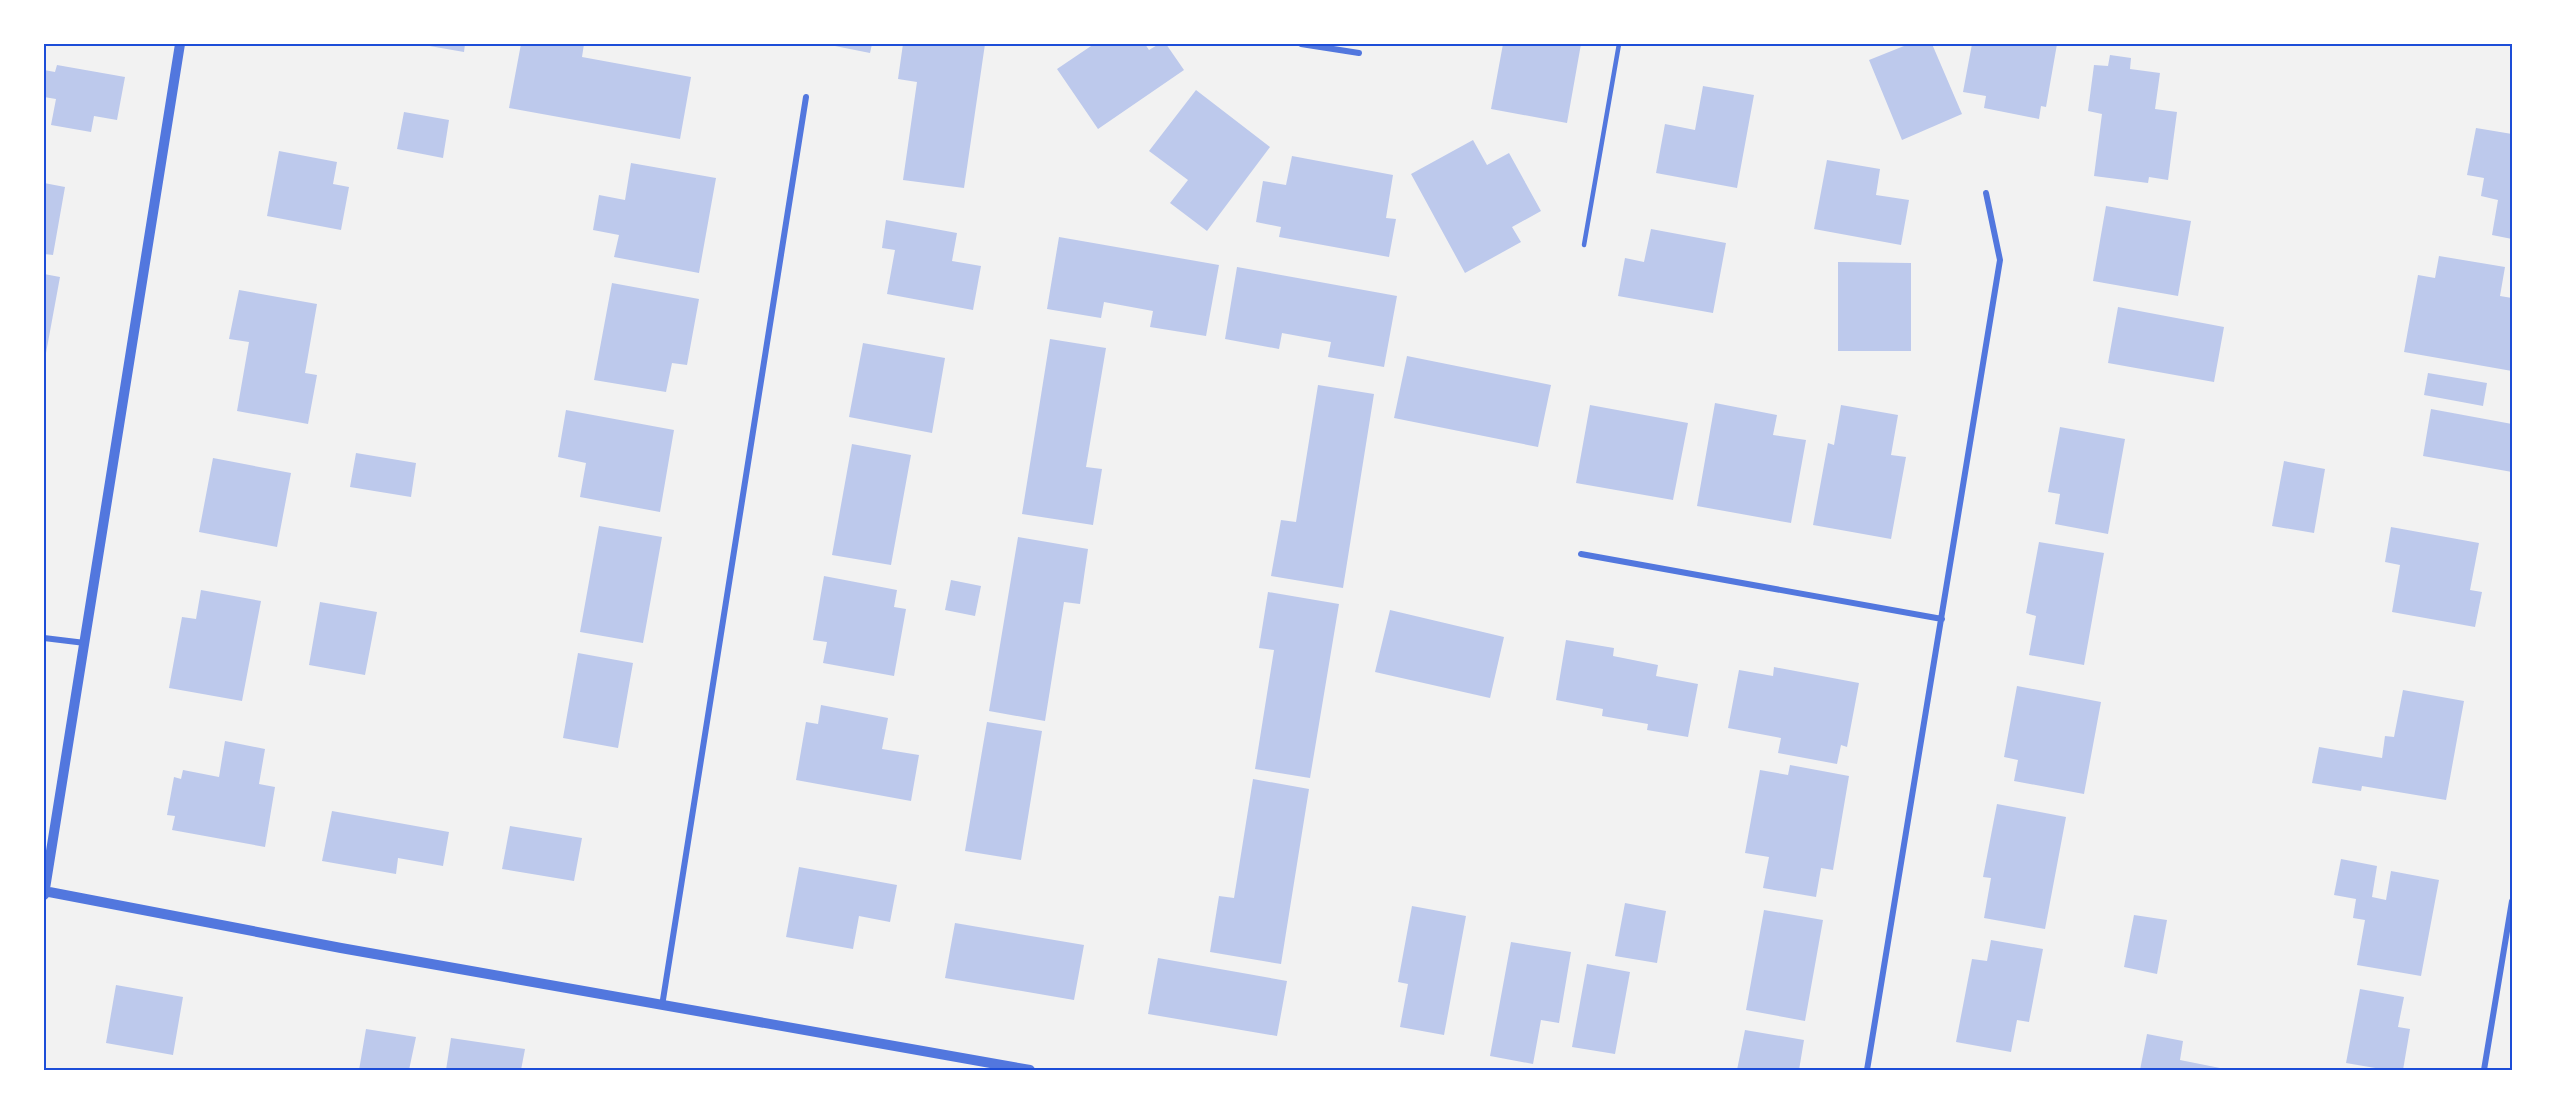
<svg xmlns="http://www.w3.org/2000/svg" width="2556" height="1114" font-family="'Archivo Narrow',sans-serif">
<rect width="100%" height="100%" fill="#f2f2f2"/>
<!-- building -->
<path fill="#bdc9ec" d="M418,44h47l-1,8z
M521,44h63l-2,13 109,20 -11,62 -171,-31z
M825,44h47l-2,9z
M903,44h82l-21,144 -61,-8 14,-98 -19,-3z
M1094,44h51l4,6 10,-6h7l18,26 -86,59 -41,-60z
M1503,44h78l-14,79 -76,-14z
M1909,44h23l30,70 -60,26 -33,-80z
M1972,44h85l-11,63 -5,-1 -2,13 -55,-11 2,-12 -23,-4z
M2110,55l21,3 -1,11 30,4 -5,36 22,3 -9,68 -19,-3 -1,6 -54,-7 8,-62 -14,-3 6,-46 14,1z
M57,65l68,12 -8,43 -23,-4 -3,16 -40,-7 5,-26 -12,-2v-27l11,2z
M1703,86l51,9 -17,93 -81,-15 9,-49 30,6z
M1196,90l74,57 -63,84 -37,-28 18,-23 -39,-29z
M404,112l45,8 -6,38 -46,-9z
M2476,128l36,6v105l-20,-4 6,-35 -17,-4 3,-18 -17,-3z
M1473,140l14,25 22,-12 32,58 -29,16 9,15 -56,31 -54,-99z
M279,151l58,11 -4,22 16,3 -8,43 -74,-14z
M1292,156l101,19 -7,43 10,1 -7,38 -110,-20 2,-10 -25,-5 7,-41 23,4z
M1827,160l53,9 -4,26 33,5 -8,45 -87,-16z
M631,163l85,15 -17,95 -85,-16 5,-22 -26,-5 6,-35 26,5z
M44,183l21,4 -12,68 -9,-1z
M2106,206l85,15 -13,75 -85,-15z
M886,220l71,13 -5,28 29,5 -8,44 -86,-16 8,-44 -13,-2z
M1651,229l75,14 -13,70 -95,-17 7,-38 19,4z
M1059,237l160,28 -13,71 -56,-9 3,-16 -49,-9 -3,16 -54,-9z
M2439,256l66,11 -5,29 12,2v73l-108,-19 14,-77 17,3z
M1838,262l73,1v88h-73z
M1237,267l160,29 -13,71 -56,-10 3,-15 -49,-9 -3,16 -54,-10z
M44,274l16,3 -14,76 -2,-1z
M612,283l87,16 -12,66 -15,-2 -6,29 -72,-12z
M239,290l78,14 -12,69 12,2 -9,49 -71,-13 12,-69 -20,-3z
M2118,307l106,20 -10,55 -106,-19z
M1050,339l56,9 -20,119 16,2 -9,56 -71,-11z
M863,343l82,15 -13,75 -83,-16z
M1407,356l144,29 -13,62 -144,-29z
M2428,373l59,10 -4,23 -59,-11z
M1318,385l56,9 -31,194 -72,-12 10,-56 15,2z
M1715,403l62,12 -4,20 33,5 -15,83 -94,-17z
M1590,405l98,18 -15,77 -97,-17z
M1841,405l57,10 -7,40 15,2 -15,82 -78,-14 15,-82 6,2z
M2431,409l81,15v48l-89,-16z
M566,410l108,20 -14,82 -80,-15 6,-34 -28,-6z
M2060,427l65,12 -17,95 -53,-10 5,-30 -12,-2z
M852,444l59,11 -20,110 -59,-10z
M356,453l60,10 -5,34 -61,-10z
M213,458l78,15 -14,74 -78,-15z
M2284,461l41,8 -11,64 -42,-7z
M599,526l63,11 -19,106 -63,-11z
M2391,527l88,16 -9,47 12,2 -7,35 -83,-15 8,-47 -15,-3z
M1018,537l70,12 -8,55 -16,-2 -19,119 -56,-10z
M2039,542l65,11 -20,112 -55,-10 7,-39 -10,-3z
M824,576l73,14 -3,17 12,2 -12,67 -71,-13 4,-21 -14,-2z
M951,580l30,6 -6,30 -30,-6z
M201,590l60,11 -19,100 -73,-13 13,-71 14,2z
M1268,592l71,12 -29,174 -55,-9 19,-119 -15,-2z
M320,602l57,10 -12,63 -56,-10z
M1390,610l114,27 -14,61 -115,-26z
M1566,640l48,8 -1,8 45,9 -2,11 42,8 -10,53 -41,-7 1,-6 -46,-8 1,-7 -47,-9z
M578,653l55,10 -15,85 -55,-10z
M1774,667l85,16 -12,64 -6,-2 -4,19 -59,-11 3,-15 -53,-10 11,-58 34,6z
M2017,686l84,16 -17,92 -70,-13 4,-21 -14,-3z
M2403,690l61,11 -18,99 -84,-14 -1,5 -49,-8 7,-36 63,11 3,-22 9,1z
M821,705l67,13 -6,31 37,6 -8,46 -115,-21 10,-58 12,2z
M987,722l55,9 -21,129 -56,-9z
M225,741l40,8 -6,35 16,3 -10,60 -93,-17 3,-14 -8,-1 7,-38 7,2 2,-9 36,7z
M1790,765l59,11 -16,94 -12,-2 -5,29 -53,-9 6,-31 -24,-4 15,-83 28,5z
M1253,779l56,10 -28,175 -71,-12 9,-56 15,2z
M1997,804l69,13 -21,112 -61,-11 7,-40 -8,-1z
M332,811l117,21 -6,34 -45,-8 -2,16 -74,-13z
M510,826l72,12 -8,43 -72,-12z
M2341,859l36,7 -5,31 14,3 5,-29 48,9 -18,96 -64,-11 8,-45 -12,-2 3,-19 -22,-4z
M799,867l98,18 -7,37 -31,-6 -6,33 -67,-12z
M1625,903l41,8 -9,52 -42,-7z
M1412,906l54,10 -22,119 -44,-8 8,-43 -10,-2z
M1764,910l59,10 -18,101 -59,-11z
M2134,915l33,5 -10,54 -33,-7z
M955,923l129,22 -10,55 -129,-22z
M1991,940l52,9 -14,73 -12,-2 -6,32 -55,-10 16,-83 15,2z
M1511,942l60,10 -12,71 -18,-3 -8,44 -43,-8z
M1158,958l129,23 -10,55 -129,-22z
M1587,964l43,8 -15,82 -43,-7z
M116,985l67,12 -10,58 -67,-12z
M2360,989l44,8 -6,30 12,2 -7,41h-16l-41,-7z
M366,1029l50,8 -7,33h-50z
M1745,1030l59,10 -5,30h-62z
M2147,1034l36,7 -3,19 50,10h-90z
M451,1038l74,11 -4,21h-75z"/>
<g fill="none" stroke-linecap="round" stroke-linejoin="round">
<!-- service -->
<path stroke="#5277de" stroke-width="4.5" d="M1584,245l35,-201"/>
<!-- minor -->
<path stroke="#5277de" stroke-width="6" d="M1301,44l58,9
M1581,554l361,65
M44,638l41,5
M662,1006l144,-909
M1867,1070l133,-810 -14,-67
M2484,1070l28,-169"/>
<!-- tertiary -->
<path stroke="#5277de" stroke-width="10" d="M44,891l297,57 689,122
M44,895l136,-851"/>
</g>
<!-- border -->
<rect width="2556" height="1114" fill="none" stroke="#ffffff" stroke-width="90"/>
<rect x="45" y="45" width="2466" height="1024" fill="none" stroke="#1d4ed8" stroke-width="2"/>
</svg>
